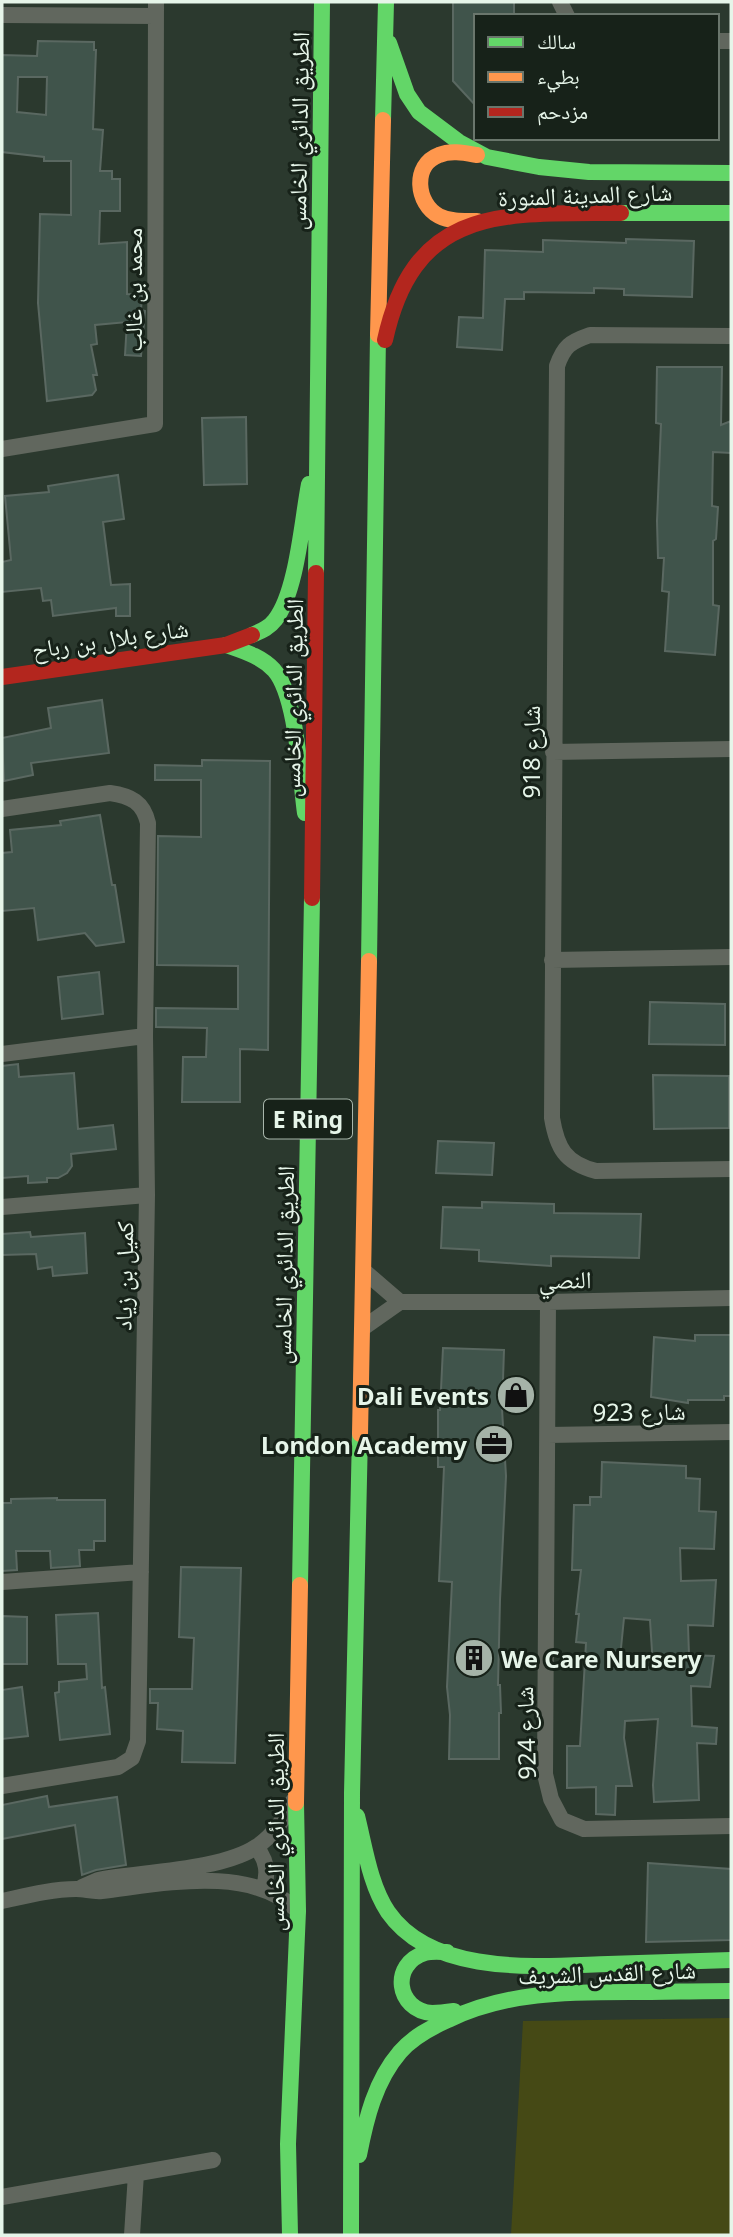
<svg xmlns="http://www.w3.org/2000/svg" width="733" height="2237" font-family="'Noto Sans','Noto Naskh Arabic',sans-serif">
<rect width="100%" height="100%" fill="#2b392e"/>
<!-- green -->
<path fill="#454915" d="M731,2018v217h-220l12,-214z"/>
<!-- building -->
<path fill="#40544b" stroke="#5a6861" stroke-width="2" fill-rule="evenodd" d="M453,2h61v14h-38v90l-23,-25z
M38,41l56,1v8h2l-3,79 10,1 -3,41h12v8h8v32h-20l-1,33 28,-2v52l15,1 -1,15 4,1 -4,45 -16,-1 2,-33 -32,3 2,19 -6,1 6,30h-4l3,15 -4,5 -45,6 -9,-98 2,-89 31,1v-54h-27v-4l-42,-5v-97l35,1zM18,77h29l-1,38 -29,-3z
M626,239l68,2 -2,56 -68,-2v-6l-30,-1v5l-70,-1v7h-19l-3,51 -45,-3 2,-30 24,1 2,-68 58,2v-12l83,3z
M657,367h65l-1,58 10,-4v32l-18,-1 -1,54 6,1 -2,32 -3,2v64l6,1 -4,49 -50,-4 4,-59 -7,-1 2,-33h-6l-1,-37 4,-97 -5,-1z
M246,417l1,67 -43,1 -2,-67z
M118,475l6,44 -21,3 8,63 19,-1v32h-14v-8l-63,8 -2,-16 -8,1 -2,-13 -39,4v-30l9,-2 -6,-64 44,-4 -1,-6z
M102,700l7,53 -78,10 2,12 -29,6 -2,-43 49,-10 -3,-20z
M202,760l68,1 -2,289 -28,-1v53h-58l1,-45h23l1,-29 -51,-1v-19l82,1v-43l-81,-1 1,-129 43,1v-57h-46v-15l47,1z
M100,815l12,70h3l9,57 -28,4 -11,-13 -47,7 -4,-32 -32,3v-58l10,-1 -2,-22 51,-5 -1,-4z
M99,972l4,42 -41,5 -4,-42z
M650,1002l75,2v41l-76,-1z
M18,1064l1,13 55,-4 4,56 35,-4 3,24 -45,5 1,12 -5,7 -9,5h-11v4l-19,1v-7l-26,2v-112z
M653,1075l76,1v52l-75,1z
M438,1141l56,2 -2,32 -56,-2z
M482,1202l72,2v9l87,1 -2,44 -88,-2v10l-30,-2 -42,-3v-11l-38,-2 2,-41 39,1z
M30,1232l1,5 54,-4 2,40 -34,3 -1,-9 -14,2 -2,-15 -34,1v-21z
M695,1335h36v61h-7v4h-36v3l-37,-6 3,-60 41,4z
M443,1348l61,2 -2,59 4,67 -6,124 -2,85h2l1,28h-2v46h-50l1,-44 -3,-28 5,-105 -13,-1 5,-114h-6v-57h2z
M602,1462l84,4v12l14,1 -1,32 17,1 -2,37 -34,-1 1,33 35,-1 -3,46 -25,-1 1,30 25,1 -4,31 -19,-1 1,40 25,2 -1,16 -19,-1 2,57 -45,2 -1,-17 5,-66 -33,2 -1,17 8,48h-16l-1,29 -19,-1v-27l-29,1v-42h13l6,-103 -10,-1 3,-28h-3l5,-44h-9l2,-65h16v-8h11zM624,1618l26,2 3,47 -34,1z
M57,1498v2h48v41h-11v9h-15l1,16 -29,2 -1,-17h-34l1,19 -15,1v-68h9v-4z
M181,1567l60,1 -6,195 -53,-1 1,-31 -26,-2 1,-26h-8v-14h42l2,-51 -15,-1z
M98,1613l4,75 3,-1 5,47 -50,6 -5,-47 4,-1v-10l28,-3 -1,-15h-28l-2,-49z
M2,1616l25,1v47h-25z
M22,1687l6,49 -26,3v-49z
M47,1796l2,11 68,-10 9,68 -30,5 -14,5 -7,-50 -73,14v-34z
M648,1863l83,6v71l-85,2z"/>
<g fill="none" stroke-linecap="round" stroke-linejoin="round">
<!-- street -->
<path stroke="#61675e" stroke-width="16" d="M560,2l7,14
M2,15l154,1
M717,41h14
M731,336l-141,-1c-20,7 -26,11 -33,31l-5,752c5,30 13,45 44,53l135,-2
M2,449l153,-25 1,-422
M553,752l178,-3
M2,809l108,-16c21,3 33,9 38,30l-3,213 2,159 -9,546 -6,17 -14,9 -116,19
M552,960l179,-3
M2,1054l143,-18
M2,1207l145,-12
M364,1271l36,31
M548,1302l-3,472 6,25 11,21 22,9 147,-3
M363,1328l37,-26h148l183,-4
M548,1435l183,-3
M2,1582l139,-10
M256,1847c11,13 13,26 7,42
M82,1887l16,-7c43,-8 124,-10 158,-33 18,-12 28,-28 37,-46
M2,1901c23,-5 49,-12 74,-12 9,0 17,3 26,2 60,-7 148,-27 196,20
M2,2197l211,-37
M132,2235l4,-61"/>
<!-- fast -->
<path stroke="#63d668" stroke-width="16" d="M389,43l18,51 12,18 40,30 28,15 52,10 50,5 142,1
M383,120l3,-118
M621,213h110
M316,573l6,-571
M252,635c9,-4 17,-7 23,-15 22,-28 27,-100 34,-136
M226,645c17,6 35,11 48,25 23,26 26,108 31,143
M369,961l9,-626
M300,1585l12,-687
M357,1816c8,32 13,69 31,96 45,65 152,54 220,52 41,-1 82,-3 123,-4
M447,1952c-7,0 -16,-1 -22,1 -35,11 -29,57 7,60 7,0 15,-1 22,-2
M359,2155c7,-36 16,-74 41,-103 13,-15 30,-24 48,-32 57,-28 119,-28 182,-28 34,0 67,-1 101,-1
M290,2235l-2,-91 10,-233 -2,-108
M351,2235l1,-442 8,-359"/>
<!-- slow -->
<path stroke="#ff974d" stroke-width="16" d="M477,155c-12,-2 -26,-5 -38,0 -27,10 -23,49 0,61 12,6 25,5 38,5
M378,335l5,-215
M360,1434l9,-473
M296,1803l4,-218"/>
<!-- jam -->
<path stroke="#b3261e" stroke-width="16" d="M385,340c30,-137 120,-126 236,-127
M2,677l224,-32 26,-10
M312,898l4,-325"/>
</g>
<!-- icons -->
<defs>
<g id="shop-disc" transform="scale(2.0125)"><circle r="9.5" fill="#a5b3a8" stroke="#172219"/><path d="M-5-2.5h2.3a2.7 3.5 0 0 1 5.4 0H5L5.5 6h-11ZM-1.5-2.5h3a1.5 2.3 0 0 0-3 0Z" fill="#111"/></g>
<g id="office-disc" transform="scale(2.0125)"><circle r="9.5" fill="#a5b3a8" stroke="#172219"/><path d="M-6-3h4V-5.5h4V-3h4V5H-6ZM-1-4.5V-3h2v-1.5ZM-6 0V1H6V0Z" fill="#111"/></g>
<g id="building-disc" transform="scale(2.0125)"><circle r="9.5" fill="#a5b3a8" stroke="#172219"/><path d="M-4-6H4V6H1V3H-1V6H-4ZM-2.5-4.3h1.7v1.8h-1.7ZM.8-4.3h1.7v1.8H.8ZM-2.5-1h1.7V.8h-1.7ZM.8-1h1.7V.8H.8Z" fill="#111"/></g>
</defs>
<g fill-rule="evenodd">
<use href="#shop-disc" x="516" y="1395"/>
<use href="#office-disc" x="494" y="1444"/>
<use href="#building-disc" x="474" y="1658"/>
</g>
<g text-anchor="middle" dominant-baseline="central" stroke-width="6" stroke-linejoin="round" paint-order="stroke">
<!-- shield labels -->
<rect fill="#172219" stroke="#a8b6ab" stroke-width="2" x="264" y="1099.5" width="88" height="39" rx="5"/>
<g font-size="23" font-weight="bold" fill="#e6f5e9">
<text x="308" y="1119">E Ring</text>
</g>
<!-- street labels -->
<g font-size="24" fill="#e6f5e9" stroke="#172219">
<text transform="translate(298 131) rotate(-89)">الطريق الدائري الخامس</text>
<text transform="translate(585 194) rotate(-2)">شارع المدينة المنورة</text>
<text transform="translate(132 290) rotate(-90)">محمد بن غالب</text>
<text transform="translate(110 638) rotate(-8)">شارع بلال بن رباح</text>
<text transform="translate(292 698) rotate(-89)">الطريق الدائري الخامس</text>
<text transform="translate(530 752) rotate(-90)">شارع 918</text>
<text transform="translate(283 1265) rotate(-89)">الطريق الدائري الخامس</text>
<text transform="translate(123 1276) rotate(-89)">كميل بن زياد</text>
<text transform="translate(565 1279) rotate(-1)">النصي</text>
<text transform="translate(639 1411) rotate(-1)">شارع 923</text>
<text transform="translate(525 1733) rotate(-92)">شارع 924</text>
<text transform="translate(274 1832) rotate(-90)">الطريق الدائري الخامس</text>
<text transform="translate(607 1972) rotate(-2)">شارع القدس الشريف</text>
</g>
<!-- poi labels -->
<g font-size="24" font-weight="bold" fill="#e6f5e9" stroke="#172219" text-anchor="end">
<text x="489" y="1395">Dali Events</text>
<text x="467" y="1444">London Academy</text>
<text x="501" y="1658" text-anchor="start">We Care Nursery</text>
</g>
</g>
<!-- border -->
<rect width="733" height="2237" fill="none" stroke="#e6f5e9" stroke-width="7"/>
<!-- legend -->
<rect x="474" y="14" width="245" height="126" fill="#172219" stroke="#6a766c" stroke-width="2"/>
<rect x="488" y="37" width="35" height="10" fill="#63d668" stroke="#6a766c" stroke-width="2"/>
<text x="537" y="49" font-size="21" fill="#e6f5e9">سالك</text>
<rect x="488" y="72" width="35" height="10" fill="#ff974d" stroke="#6a766c" stroke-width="2"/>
<text x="537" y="84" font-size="21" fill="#e6f5e9">بطيء</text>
<rect x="488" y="107" width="35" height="10" fill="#b3261e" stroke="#6a766c" stroke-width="2"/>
<text x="537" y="119" font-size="21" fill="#e6f5e9">مزدحم</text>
</svg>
